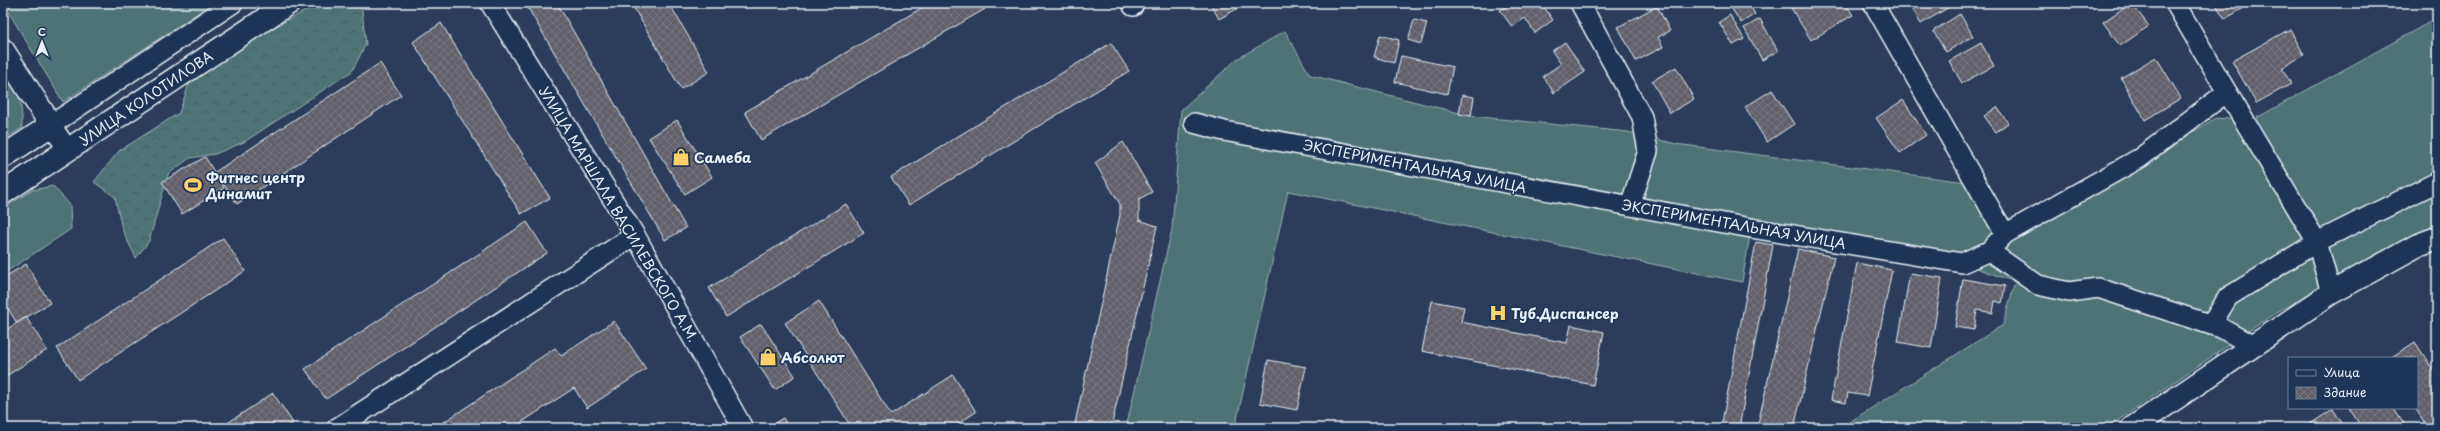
<svg xmlns="http://www.w3.org/2000/svg" width="2440" height="431" font-family="'Playpen Sans',sans-serif">
<defs>
<pattern id="forest-crowns" width="20" height="18" patternUnits="userSpaceOnUse"><rect width="20" height="18" fill="#4d7376"/><path d="M2 6a3 3 0 1 1 6 0M12 15a3 3 0 1 1 6 0" fill="none" stroke="#495b5e"/></pattern>
<pattern id="building-cross-hatch" width="8" height="8" patternUnits="userSpaceOnUse"><rect width="8" height="8" fill="#615f6b"/><path d="M0 0l8 8M0 8l8-8" fill="none" stroke="#787681"/></pattern>
</defs>
<rect width="100%" height="100%" fill="#2b3d5b"/>
<filter id="ink" filterUnits="userSpaceOnUse"><feTurbulence type="fractalNoise" baseFrequency=".025" numOctaves="2"/><feDisplacementMap in="SourceGraphic" scale="8" xChannelSelector="R" yChannelSelector="G"/><feConvolveMatrix kernelMatrix="1 2 1 2 8 2 1 2 1" color-interpolation-filters="sRGB"/></filter>
<g filter="url(#ink)">
<!-- grass -->
<path fill="#4d7376" stroke="#9ab2b7" d="M3,3h210l-150,99z
M2437,18v207l-160,87 -170,116h-267l163,-103 12,-43 -53,-19 -211,-34 -9,53 -454,-91 -53,237h-109l46,-199 9,-119 56,-51 48,-28 25,44 161,41 157,16 48,12 290,38 61,51 189,-115 35,3z
M3,65c14,23 20,35 19,63l-19,12z
M53,186l17,19 1,24 -68,45v-65l29,-19z"/>
<!-- forest -->
<path fill="url(#forest-crowns)" stroke="#9ab2b7" d="M321,3h40l5,41 -14,27 -108,71 -29,12 -25,4 -22,16 -19,67 -13,17 -14,-29 -7,-32 -21,-15 25,-31 60,-38 10,-29 60,-44z"/>
<!-- building -->
<path fill="url(#building-cross-hatch)" stroke="#e8f1f8" d="M525,3h32l129,225 -21,12z
M631,3h38l40,69 -28,17z
M930,3h51l4,6 -224,131 -16,-28z
M1210,3h37l-28,16z
M1511,3h30l12,17 -18,13 -10,-15 -13,9 -12,-17z
M1728,3h20l7,11 -14,9z
M1788,3h57l8,12 -42,25z
M1909,3h41l1,3 -30,18z
M2131,3l18,23 -29,20 -17,-24z
M2215,3h37l-27,16z
M1657,6l13,25 -12,6 5,10 -27,14 -18,-34z
M1960,14l13,22 -27,16 -13,-21z
M1730,15l14,24 -11,6 -14,-23z
M1760,19l18,32 -16,9 -18,-32z
M1414,20l13,3 -6,21 -13,-4z
M441,23l109,175 -29,16 -108,-172z
M2290,29l14,26 -22,13 9,16 -35,19 -24,-42z
M1380,35l19,5 -5,23 -20,-6z
M1565,42l20,30 -31,21 -11,-17 18,-12 -9,-13z
M1111,43l18,28 -220,134 -18,-28z
M1981,43l13,23 -32,17 -13,-22z
M1401,56l52,11 -6,27 -52,-12z
M2156,57l25,41 -36,22 -24,-42z
M380,63l21,32 -164,109 -22,-32z
M1676,67l18,32 -24,14 -18,-32z
M1772,90l22,34 -27,18 -22,-35z
M1462,95l12,2 -3,19 -12,-2z
M1903,100l23,35 -26,18 -24,-35z
M1997,107l11,16 -12,9 -12,-16z
M677,120l35,57 -27,17 -36,-56z
M1123,142l29,50 -13,7v21l18,6 -46,202h-37l46,-213v-11l-25,-41z
M205,157l19,31 -42,26 -20,-32z
M846,204l18,29 -138,84 -17,-29z
M527,222l20,31 -221,146 -21,-30z
M223,238l22,33 -167,109 -21,-32z
M1756,242l17,3 -34,183h-18z
M1798,249l36,8 -40,171h-37z
M1857,263l35,7 -25,126 -19,-3 -2,10 -15,-3z
M26,264l24,39 -33,20 -10,-16 -4,3v-32z
M1910,273l32,5 -11,70 -33,-6z
M1963,279l42,7 -3,17 -7,-2 -2,12 -16,-3 -3,20 -19,-3z
M819,301l72,114 62,-40 23,37 -25,16h-99l-67,-105z
M1432,301l32,6 -3,15 106,21 4,-18 33,7 -11,53 -171,-34z
M26,317l21,33 -44,28v-46z
M614,321l32,48 -59,39 -13,-20 -61,40h-78l120,-80 6,8z
M761,324l34,52 -20,14 -35,-53z
M2415,342l22,34v52h-9l-13,-20 2,-50h-27z
M1268,360l38,7 -9,43 -37,-7z
M273,393l20,30 -8,5h-65z
M2349,408h45l13,20h-45z
M2333,409l12,19h-41z
M783,418l6,10h-22z"/>
<g fill="none" stroke-linecap="round" stroke-linejoin="round">
<!-- minor casing -->
<g stroke="#e8f1f8" stroke-width="22">
<path id="minor" d="M490,3l145,232 108,193
M1132,3l1,3
M1580,3l62,114 6,34 -18,55
M2227,92l90,150 14,51
M1194,123l30,8 527,97 211,35 27,-12 16,-17 -132,-231
M68,150l-17,-25 182,-122
M2005,234l135,-76 87,-66 -52,-89
M1989,251l49,34 31,7 29,-4 123,40 32,18
M2211,325l17,-28 89,-55 120,-60
M337,428l298,-193"/>
</g>
<!-- secondary casing -->
<g stroke="#e8f1f8" stroke-width="25">
<path id="secondary" d="M3,50l48,75 -48,32
M3,193l286,-190
M2132,428l199,-135 87,-48 19,-7"/>
</g>
<!-- minor -->
<use href="#minor" stroke="#1d3557" stroke-width="19"/>
<!-- secondary -->
<use href="#secondary" stroke="#1d3557" stroke-width="22"/>
</g>
</g>
<!-- icons -->
<defs>
<g id="shop-bare" transform="scale(1.38)"><path d="M-5-2.5h2.3a2.7 3.5 0 0 1 5.4 0H5L5.5 6h-11ZM-1.5-2.5h3a1.5 2.3 0 0 0-3 0Z" fill="#ffd166" stroke="#1d3557" stroke-width="2.5" paint-order="stroke"/></g>
<g id="stadium-bare" transform="scale(1.38)"><path d="M0-5a6.5 5 0 1 0 0 10a6.5 5 0 1 0 0-10ZM-3.5-1.8h7v3.6h-7Z" fill="#ffd166" stroke="#1d3557" stroke-width="2.5" paint-order="stroke"/></g>
<g id="hospital-bare" transform="scale(1.38)"><path d="M-5-5h3v3.5h4V-5h3V5h-3V1.5h-4V5h-3Z" fill="#ffd166" stroke="#1d3557" stroke-width="2.5" paint-order="stroke"/></g>
</defs>
<g fill-rule="evenodd">
<use href="#shop-bare" x="681" y="157"/>
<use href="#stadium-bare" x="193" y="185"/>
<use href="#hospital-bare" x="1498" y="313"/>
<use href="#shop-bare" x="768" y="357"/>
</g>
<g text-anchor="middle" dominant-baseline="central" stroke-width="3" stroke-linejoin="round" paint-order="stroke">
<!-- street labels -->
<g font-size="14" fill="#e8f1f8" stroke="#1d3557">
<text transform="translate(146 98) rotate(-34)">УЛИЦА КОЛОТИЛОВА</text>
<text transform="translate(1415 166) rotate(11)">ЭКСПЕРИМЕНТАЛЬНАЯ УЛИЦА</text>
<text transform="translate(619 214) rotate(59)">УЛИЦА МАРШАЛА ВАСИЛЕВСКОГО А.М.</text>
<text transform="translate(1734 224) rotate(10)">ЭКСПЕРИМЕНТАЛЬНАЯ УЛИЦА</text>
</g>
<!-- poi labels -->
<g font-size="14" font-weight="bold" fill="#e8f1f8" stroke="#1d3557" text-anchor="start">
<text x="694" y="157">Самеба</text>
<text x="206" y="177">Фитнес центр<tspan x="206" dy="16">Динамит</tspan></text>
<text x="1511" y="313">Туб.Диспансер</text>
<text x="781" y="357">Абсолют</text>
</g>
</g>
<!-- margin -->
<rect width="2440" height="431" fill="none" stroke="#1d3557" stroke-width="16"/>
<rect x="8" y="8" width="2424" height="415" fill="none" stroke="#e8f1f8" stroke-width="1.5" filter="url(#ink)"/>
<!-- legend -->
<rect x="2288" y="357" width="130" height="52" fill="#1d3557" stroke="#6e8097"/>
<rect x="2296" y="370" width="20" height="6" fill="#1d3557" stroke="#6e8097"/>
<text x="2324" y="377" font-size="12" fill="#e8f1f8">Улица</text>
<rect x="2296" y="387" width="20" height="12" fill="url(#building-cross-hatch)" stroke="#6e8097"/>
<text x="2324" y="397" font-size="12" fill="#e8f1f8">Здание</text>
<!-- north arrow -->
<g transform="translate(42 42)" stroke="#1d3557" stroke-width="3" paint-order="stroke">
<path d="M0-3L7 15L0 10L-7 15Z" fill="#e8f1f8"/>
<text y="-6" font-size="11" font-weight="bold" text-anchor="middle" fill="#e8f1f8">С</text>
</g>
</svg>
